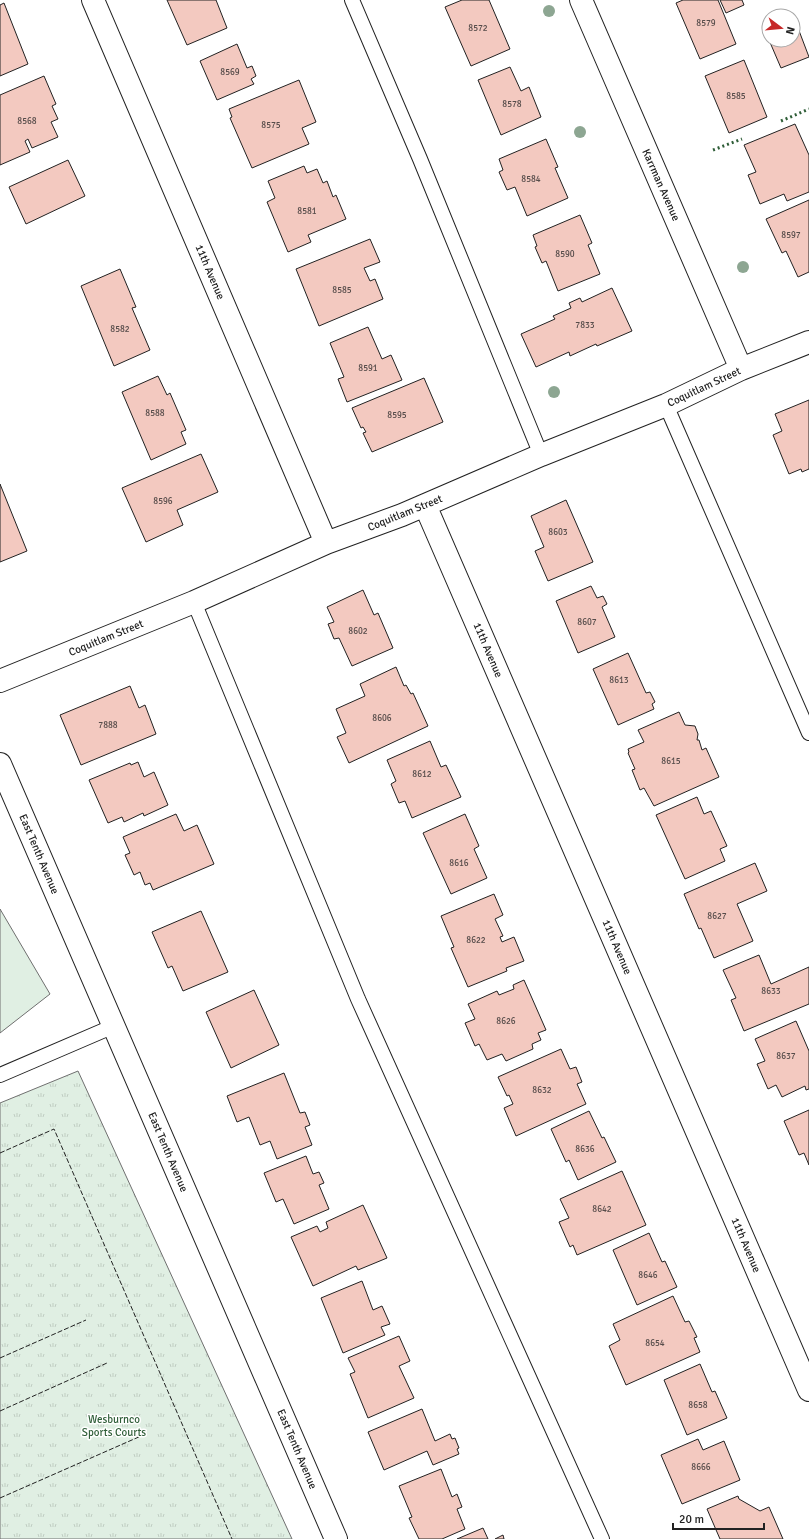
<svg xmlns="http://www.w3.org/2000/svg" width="809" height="1539" font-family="Signika,sans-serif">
<defs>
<pattern id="park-tufts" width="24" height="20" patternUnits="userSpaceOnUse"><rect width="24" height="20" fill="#e0efe3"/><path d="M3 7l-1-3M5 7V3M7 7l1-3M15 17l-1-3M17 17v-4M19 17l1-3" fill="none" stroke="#c0cdc2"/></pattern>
</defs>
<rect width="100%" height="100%" fill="#fff"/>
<!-- grass -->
<path fill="#e0efe3" stroke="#6f6f6f" d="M0,909l50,85 -50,39z"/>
<!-- park -->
<path fill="url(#park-tufts)" stroke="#6f6f6f" d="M78,1071l214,468h-292v-436z"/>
<!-- building -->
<path fill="#f3c9c0" stroke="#222" d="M167,0h49l11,28 -40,17z
M462,0h27l21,49 -39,17 -26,-59z
M683,0h35l18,44 -36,15 -24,-56z
M720,0h22l2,5 -18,8z
M4,3l24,61 -28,12v-71z
M798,28l11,29 -28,11 -12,-28h24v-10z
M237,44l10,24 5,-2 4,10 -5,3 3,5 -37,16 -17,-39z
M744,60l23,57 -38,16 -24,-57z
M510,67l11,24 8,-4 12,30 -40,18 -23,-55z
M44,76l12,28 -4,2 6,13 -7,3 7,15 -26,11 -4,-9 -3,2 5,11 -30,13v-70z
M299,80l17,42 -14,6 7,16 -57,24 -22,-50 2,-1 -3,-8z
M795,124l14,31v37l-22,9 -3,-7 -24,10 -12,-29 8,-3 -12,-27z
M546,139l12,28 -3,1 13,30 -41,18 -12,-29 -8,3 -8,-18 4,-2 -4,-11z
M68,160l17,36 -59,28 -17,-37z
M304,166l3,7 10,-4 6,14 4,-2 6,16 3,-2 10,24 -38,16 3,7 -23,10 -21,-50 8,-4 -7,-17z
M809,200v72l-11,5 -12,-26 -4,2 -16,-34z
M580,215l12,28 -4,2 12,29 -42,17 -12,-30 -4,2 -7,-16 2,-1 -4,-11z
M370,239l10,23 -16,6 6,13 5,-2 8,20 -64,27 -23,-57z
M120,269l16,38 -4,1 18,42 -36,16 -33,-80z
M612,288l20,43 -35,15 -1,-2 -26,12 -1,-4 -33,15 -15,-33 34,-15 -2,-3 18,-8 -2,-5 11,-5 2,4z
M368,327l14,32 9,-4 11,25 -55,22 -9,-23 6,-2 -14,-34z
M158,376l9,19 3,-2 16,37 -5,2 5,12 -35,16 -29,-68z
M424,378l19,44 -71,30 -9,-19 3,-1 -3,-5 -2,1 -9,-20z
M809,400v69l-7,3 -1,-3 -12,5 -16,-39 9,-4 -7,-17z
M201,454l17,38 -41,18 6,15 -37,17 -24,-54z
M0,484l27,67 -27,11z
M566,500l27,62 -45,19 -13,-30 9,-4 -13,-31z
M591,586l6,12 6,-2 4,8 -5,3 13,30 -37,16 -22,-52z
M363,590l11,25 4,-2 15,35 -41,18 -13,-28 -5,1 -6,-15 6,-2 -7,-15z
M628,653l18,40 4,-1 5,10 -3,2 2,5 -36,16 -25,-56z
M396,667l8,19 2,-1 5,9 2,-1 15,33 -79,37 -12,-26 9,-4 -10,-24 29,-13 -5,-12z
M130,686l9,22 6,-3 11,29 -75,31 -21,-50z
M679,712l6,13 10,1 3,8 -1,6h2l3,10 4,-2 13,29 -65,29 -10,-18 -4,2 -8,-20 3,-1 -7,-16 1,-1 -1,-3 16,-7 -6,-12z
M430,741l11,26 5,-2 15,32 -49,21 -7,-17 -6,2 -8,-19 5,-3 -9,-21z
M138,762l6,15 10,-5 14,33 -24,11 -1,-3 -19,9 -2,-5 -14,6 -19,-43 41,-17 1,2z
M697,797l7,17 7,-3 16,35 -7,3 5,12 -40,18 -29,-64z
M176,814l8,17 13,-6 17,39 -61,26 -3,-7 -5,2 -5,-13 -6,3 -9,-20 5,-2 -7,-16z
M465,814l14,32 -5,3 13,29 -36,16 -28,-61z
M755,863l12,28 -30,13 16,37 -39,17 -13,-30 -2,1 -15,-35z
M494,894l9,21 -8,4 8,17 -3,1 2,5 12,-5 10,24 -18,7 1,3 -39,16 -17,-39 3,-1 -13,-31z
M201,911l27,61 -45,19 -11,-25 -4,2 -16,-36z
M759,955l12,29 38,-17v37l-65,27 -13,-31 5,-2 -13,-28z
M524,980l22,50 -8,3 3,7 -9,4 1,5 -27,12 -4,-7 -15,6 -8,-16 -4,2 -10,-23 10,-4 -7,-15 29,-13 2,4 15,-6 -1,-4z
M254,990l25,55 -48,23 -25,-56z
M796,1021l13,30v38l-3,1 -1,-4 -23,11 -6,-12 -8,4 -11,-25 8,-3 -10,-22z
M561,1049l9,20 6,-2 6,15 -5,2 9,20 -70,32 -12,-28 9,-4 -4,-9 -2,1 -9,-19z
M284,1073l16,40 5,-1 5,13 -5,2 7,18 -35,14 -7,-18 -10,4 -11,-28 -12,5 -10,-26z
M809,1110v55l-5,-12 -5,2 -15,-34z
M589,1111l13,27 2,-1 12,25 -38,18 -9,-20 -3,2 -15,-33z
M306,1156l7,18 6,-2 5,11 -5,2 10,24 -35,15 -11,-25 -7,3 -12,-29z
M622,1171l24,54 -69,30 -4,-10 -3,2 -11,-25 10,-4 -9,-19z
M363,1205l24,53 -29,12 -2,-4 -43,20 -22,-49 26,-11 3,6 8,-4 -2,-6z
M649,1233l13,29 3,-1 12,26 -40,18 -24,-55z
M362,1281l11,29 9,-4 8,18 -9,3 4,8 -42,18 -22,-55z
M673,1296l12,26 4,-1 8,16 -3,1 6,14 -74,33 -17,-39 11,-6 -7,-16z
M399,1336l11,25 -11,5 15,32 -46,20 -18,-44 5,-2 -7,-14z
M700,1364l12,28 3,-1 12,27 -40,17 -23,-55z
M422,1409l13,32 15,-7 2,5 3,-1 4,10 -2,1 2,5 -26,11 -6,-14 -43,19 -16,-38z
M698,1439l5,11 21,-9 16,39 -58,24 -21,-49z
M441,1469l11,28 5,-3 5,13 -5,2 8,20 -23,10h-23l-10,-21 3,-1 -13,-31z
M738,1496l1,3 21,12 9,-4 14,32h-63l-13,-30z
M483,1528l5,11h-31z
M503,1535l1,4h-9z"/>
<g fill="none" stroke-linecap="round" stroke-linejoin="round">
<!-- service casing -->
<g stroke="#222" stroke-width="16">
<path id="service" d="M352,0l68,159 121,296
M666,405l143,328
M194,602l164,397 244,540
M0,1075l114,-49"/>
</g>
<!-- minor casing -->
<g stroke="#222" stroke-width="24">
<path id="minor" d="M93,0l233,543
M581,0l160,369
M425,505l384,885
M0,681l194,-79 132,-59 76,-28 139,-60 125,-50 75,-36 68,-27"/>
</g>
<!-- secondary casing -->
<g stroke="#222" stroke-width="24">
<path id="secondary" d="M0,764l336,775"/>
</g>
<!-- service -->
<use href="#service" stroke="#fff" stroke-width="14"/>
<!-- minor -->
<use href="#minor" stroke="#fff" stroke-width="22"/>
<!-- secondary -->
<use href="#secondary" stroke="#fff" stroke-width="22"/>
<!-- hedge -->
<path stroke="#2f5e38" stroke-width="3" stroke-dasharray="2 3" stroke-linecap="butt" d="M781,121l28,-12
M713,150l29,-11"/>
<!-- fence -->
<path stroke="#222" stroke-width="1" stroke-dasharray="5 2" stroke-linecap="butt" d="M0,1153l54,-24 178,410
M0,1358l86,-38
M0,1411l107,-48
M0,1498l141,-62"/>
</g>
<!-- trees -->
<g fill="#8da692">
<circle cx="549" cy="11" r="6"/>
<circle cx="580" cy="132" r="6"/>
<circle cx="743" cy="267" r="6"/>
<circle cx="554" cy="392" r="6"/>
</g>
<g text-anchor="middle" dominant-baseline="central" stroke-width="3" stroke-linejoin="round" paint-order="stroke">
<!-- number labels -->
<g font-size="9" fill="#564c4a">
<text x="706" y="23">8579</text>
<text x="478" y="28">8572</text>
<text x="230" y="72">8569</text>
<text x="736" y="96">8585</text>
<text x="512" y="104">8578</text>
<text x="27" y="121">8568</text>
<text x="271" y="125">8575</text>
<text x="531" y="179">8584</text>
<text x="307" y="211">8581</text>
<text x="791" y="235">8597</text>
<text x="565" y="254">8590</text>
<text x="342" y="290">8585</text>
<text x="585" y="325">7833</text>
<text x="120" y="329">8582</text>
<text x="368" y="368">8591</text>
<text x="155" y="413">8588</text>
<text x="397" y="415">8595</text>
<text x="163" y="501">8596</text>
<text x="558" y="532">8603</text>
<text x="587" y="622">8607</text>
<text x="358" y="631">8602</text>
<text x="619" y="680">8613</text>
<text x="382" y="718">8606</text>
<text x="108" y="725">7888</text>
<text x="671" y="761">8615</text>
<text x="422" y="774">8612</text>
<text x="459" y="863">8616</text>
<text x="717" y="916">8627</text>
<text x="476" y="940">8622</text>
<text x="771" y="991">8633</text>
<text x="506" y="1021">8626</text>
<text x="786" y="1056">8637</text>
<text x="542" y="1090">8632</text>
<text x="585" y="1149">8636</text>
<text x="602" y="1209">8642</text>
<text x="648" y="1275">8646</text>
<text x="655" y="1343">8654</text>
<text x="698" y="1405">8658</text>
<text x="701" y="1467">8666</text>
</g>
<!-- street labels -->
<g font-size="11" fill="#222" stroke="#fff">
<text transform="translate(661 185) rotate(66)">Karrman Avenue</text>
<text transform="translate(210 272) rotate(67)">11th Avenue</text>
<text transform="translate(704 387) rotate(-25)">Coquitlam Street</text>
<text transform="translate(405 513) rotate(-22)">Coquitlam Street</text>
<text transform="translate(106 638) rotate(-22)">Coquitlam Street</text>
<text transform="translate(488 650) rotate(67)">11th Avenue</text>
<text transform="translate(39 854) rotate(67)">East Tenth Avenue</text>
<text transform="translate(617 947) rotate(67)">11th Avenue</text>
<text transform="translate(168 1152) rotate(67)">East Tenth Avenue</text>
<text transform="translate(746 1245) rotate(67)">11th Avenue</text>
<text transform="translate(297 1449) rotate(67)">East Tenth Avenue</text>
</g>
<!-- park labels -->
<g font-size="11" fill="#2f5e38" stroke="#fff">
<text x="114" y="1419">Wesburnco<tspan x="114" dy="13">Sports Courts</tspan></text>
</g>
</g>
<!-- north arrow -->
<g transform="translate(781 28) rotate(106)"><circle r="19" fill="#ffffff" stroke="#a7a7a7"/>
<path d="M0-3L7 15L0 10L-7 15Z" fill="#c62828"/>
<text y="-6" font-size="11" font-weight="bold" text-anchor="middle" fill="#222222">N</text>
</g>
<!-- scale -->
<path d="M673 1523v6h91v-6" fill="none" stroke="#222222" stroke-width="2"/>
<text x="679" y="1523" font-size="12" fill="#222222" stroke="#ffffff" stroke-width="3" paint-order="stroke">20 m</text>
</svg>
